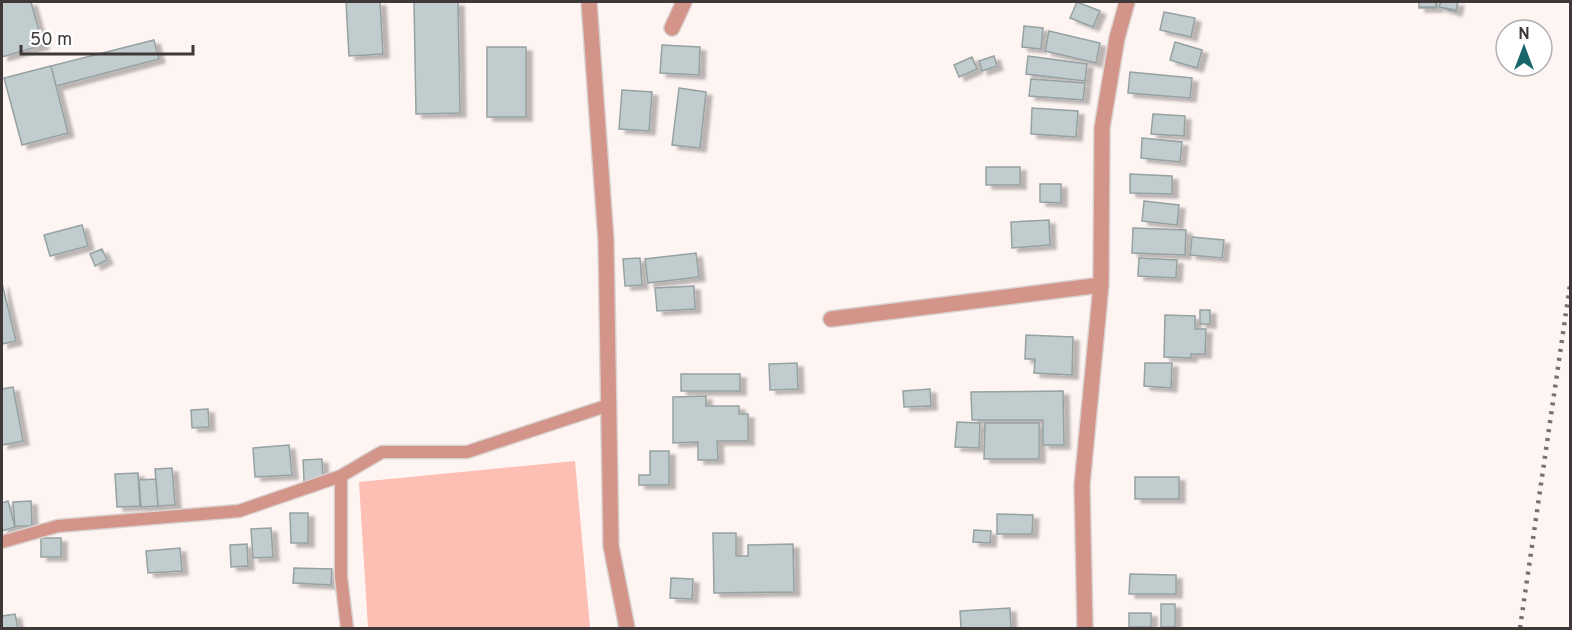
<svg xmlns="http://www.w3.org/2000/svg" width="1572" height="630" font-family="Overpass,sans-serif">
<defs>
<filter id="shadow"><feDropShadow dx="6" dy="4" stdDeviation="1.5" flood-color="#0004"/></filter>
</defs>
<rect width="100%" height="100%" fill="#fef5f3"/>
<!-- green -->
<path fill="#fdbfb4" d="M575,461l15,167h-222l-9,-146z"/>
<!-- building -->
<path fill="#c0cccd" stroke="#96a1a2" stroke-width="1.5" filter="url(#shadow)" d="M2,2h29l12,43 -41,12z
M346,2h34l3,52 -34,2z
M414,2h44l2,111 -44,1z
M1077,2l23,9 -7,16 -23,-9z
M1419,2h17v6h-17z
M1419,2h18v5h-18z
M1440,2h18l-2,8 -17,-3z
M1441,2h17l-2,10 -17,-5z
M1164,12l31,6 -4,19 -31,-7z
M1024,26l19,2 -2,21 -19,-2z
M1049,31l51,12 -4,20 -51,-12z
M154,40l5,19 -103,27 -5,-20z
M1175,42l27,8 -5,18 -27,-8z
M662,45l38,2 -1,28 -39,-2z
M487,47h39v70h-39z
M994,56l3,10 -15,5 -3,-10z
M1028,56l59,8 -2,17 -59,-7z
M972,57l5,12 -18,8 -5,-12z
M51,66l17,67 -46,12 -18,-67z
M1130,72l62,6 -2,20 -62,-5z
M1031,79l54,4 -2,17 -54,-4z
M679,88l27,4 -6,56 -28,-3z
M622,90l30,2 -3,39 -30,-2z
M1032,108l46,3 -2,26 -45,-3z
M1153,114l32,2 -1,20 -33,-2z
M1142,138l40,4 -2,20 -39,-4z
M986,167h34v18h-34z
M1130,174l42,2v18l-42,-1z
M1040,184h21v19l-21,-1z
M1144,201l35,4 -2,20 -35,-4z
M1049,220l1,25 -38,3 -1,-26z
M82,225l6,21 -38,10 -6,-21z
M1133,228l53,2 -1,25 -53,-2z
M1192,237l32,3 -2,18 -32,-3z
M102,249l5,11 -12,6 -5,-12z
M696,253l3,24 -51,6 -3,-24z
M640,258l2,27 -17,1 -2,-27z
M1139,258l38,2 -1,18 -38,-2z
M2,283l14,58 -14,3z
M694,286l1,23 -38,2 -2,-23z
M1200,310h10v14h-10z
M1165,315l30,1v13h11l-1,25h-14v4l-27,-1z
M1026,335l47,2 -1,38 -38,-2 1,-14h-10z
M797,363l1,26 -28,1 -1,-26z
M1145,363h27l-1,25 -27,-2z
M681,374h59v17h-59z
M13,387l10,54 -21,4v-56z
M930,389l1,17 -27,1 -1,-16z
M1063,391l1,54h-21v-25h-71l-1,-28z
M706,396v10h33v8h9v27h-31l1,19h-20v-18l-25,1v-46z
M208,409l1,18 -17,1 -1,-18z
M957,422l23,1 -1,25 -24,-1z
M985,423h54v36h-55z
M289,445l3,30 -37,2 -2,-29z
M650,451h19v34h-30v-10h11z
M322,459l1,21 -19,1 -1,-21z
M172,468l3,37 -17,1 -3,-37z
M138,473l2,33 -23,1 -2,-33z
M1135,477h44v22h-44z
M156,479l2,27 -17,1 -2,-27z
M8,501l7,26 -13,4v-28z
M31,501l1,25h-17l-2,-24z
M290,513h18v30h-17z
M997,514l36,1 -1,19h-35z
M271,528l2,29 -20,1 -2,-29z
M974,530l17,1 -1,12 -17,-1z
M713,533h23v23h12v-11l45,-1 1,48 -80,1z
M41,538h20v19h-20z
M247,544l1,22 -17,1 -1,-22z
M180,548l2,23 -34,2 -2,-22z
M294,568l38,1 -1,16 -38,-2z
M1130,574l46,1v19h-47z
M671,578l22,1 -1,20 -22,-1z
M1161,604h14v23h-14z
M1010,608l1,20h-50l-1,-17z
M1129,613h22v14h-22z
M15,614l3,14h-16v-12z"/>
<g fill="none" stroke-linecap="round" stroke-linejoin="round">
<!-- service casing -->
<g stroke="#dbd3d1" stroke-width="15">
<path id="service" d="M341,476v101l6,51
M2,542l56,-16 181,-15 102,-35 41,-24h85l142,-47"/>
</g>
<!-- minor casing -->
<g stroke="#dbd3d1" stroke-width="18">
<path id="minor" d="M589,2l17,239 5,305 16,82
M672,28l12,-26
M831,319l270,-34
M1085,628l-3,-143 19,-200 1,-157 15,-90 10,-36"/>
</g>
<!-- service -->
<use href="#service" stroke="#d3958a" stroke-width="12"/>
<!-- minor -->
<use href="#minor" stroke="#d3958a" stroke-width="15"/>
<!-- rail -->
<path stroke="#76706f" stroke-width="4.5" stroke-dasharray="3 6" stroke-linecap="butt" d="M1520,628l50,-343"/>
</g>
<!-- border -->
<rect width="1572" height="630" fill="none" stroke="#3e3938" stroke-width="6"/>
<!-- north arrow -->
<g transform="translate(1524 48)"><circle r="28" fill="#ffffff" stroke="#b2b0af" stroke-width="1.5"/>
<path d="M0-4.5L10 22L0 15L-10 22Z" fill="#18666c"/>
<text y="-9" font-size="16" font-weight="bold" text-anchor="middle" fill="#3e3938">N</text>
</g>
<!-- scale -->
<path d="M21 45v9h172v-9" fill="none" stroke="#3e3938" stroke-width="3"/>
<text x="30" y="45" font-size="18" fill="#3e3938" stroke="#ffffff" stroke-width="4.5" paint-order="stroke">50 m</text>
</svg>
